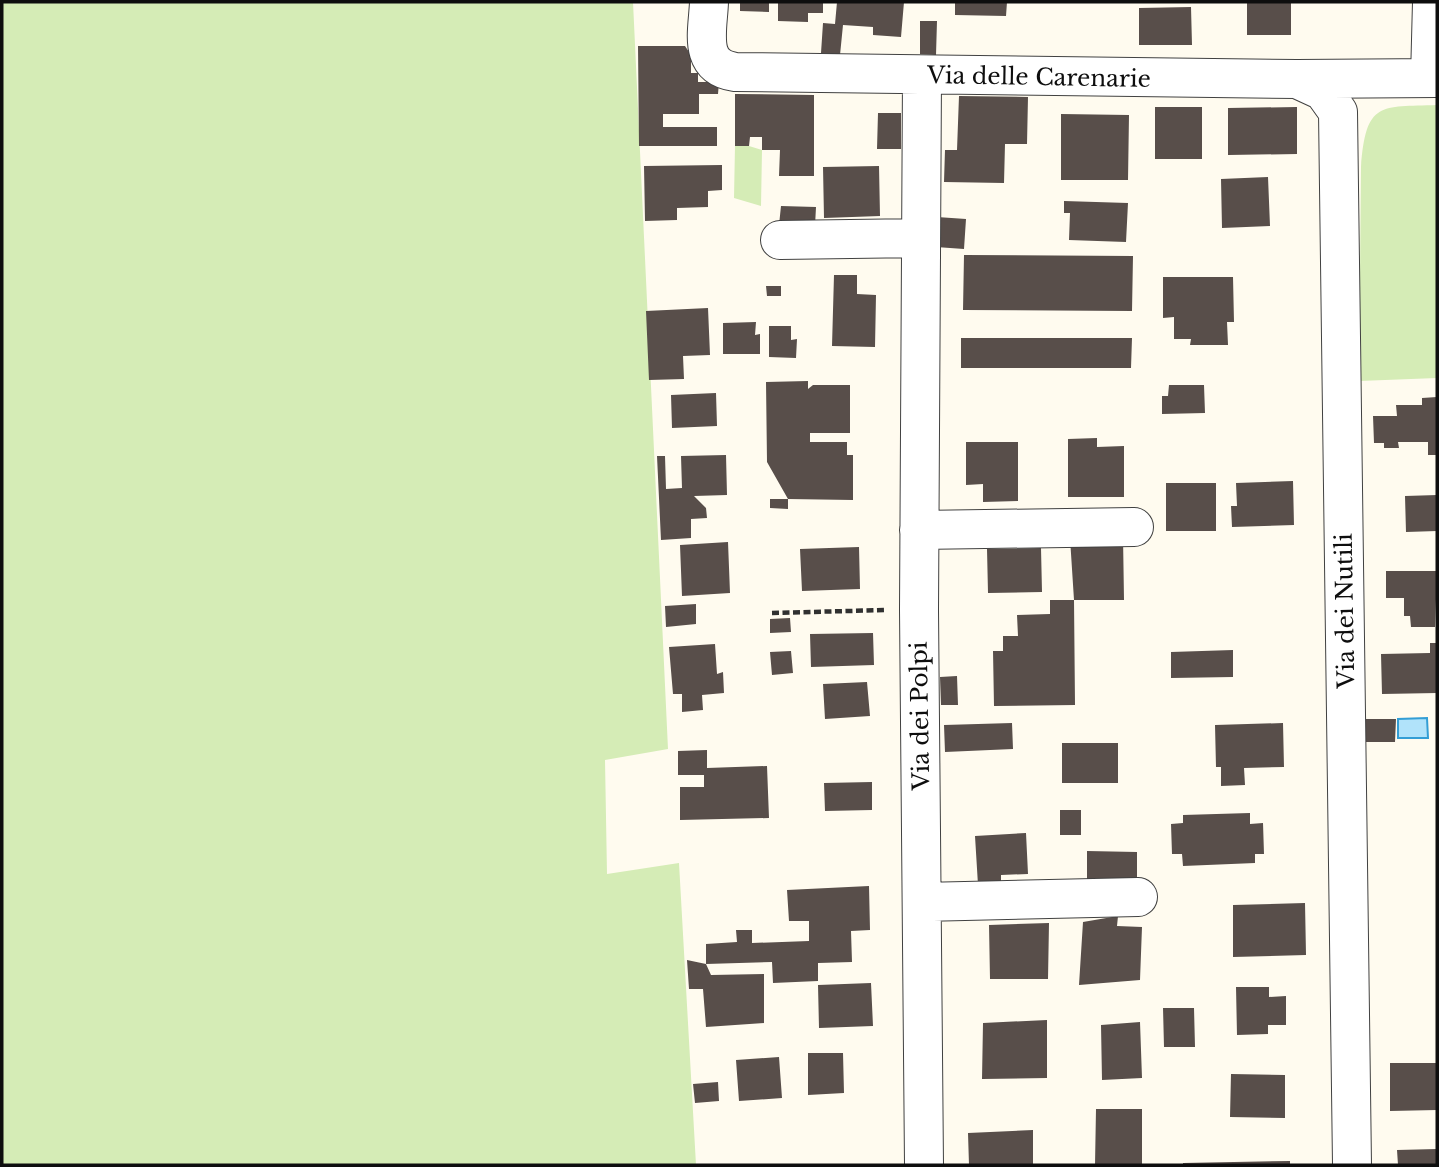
<svg xmlns="http://www.w3.org/2000/svg" width="1439" height="1167" font-family="'Libre Baskerville',serif">
<rect width="100%" height="100%" fill="#fffbef"/>
<!-- green -->
<path fill="#d5ecb6" d="M2,2h631l35,747 -63,11 2,114 72,-11 17,302h-694z
M1437,105v273l-78,3 2,-214c5,-66 19,-60 76,-62z
M735,146h14l13,4 -1,56 -27,-8z"/>
<!-- water -->
<path fill="#b1e3fa" stroke="#339ed5" stroke-width="2" d="M1427,718l1,20h-30v-19z"/>
<!-- building -->
<path fill="#584e4a" d="M740,2h29v10l-29,-1z
M778,2h45v11h-15v9l-30,-1z
M837,2h67l-3,35 -28,-2v-8l-30,-2 -3,30 -19,-2 2,-30 12,1z
M955,2h52l-1,14 -51,-1z
M1247,2h44v33h-44z
M1191,7l1,38h-53v-37z
M920,21h17l-1,34 -16,-1z
M638,46h47l6,9v18h7v9h21l-1,12h-19v20h-36v13h54v19h-78z
M735,94l79,1v81h-35l1,-26h-18v-13h-12l-1,9h-14z
M959,96l69,1 -1,47h-22l-1,39 -60,-1 1,-32h12z
M1155,107h47v52h-47z
M1297,107v47l-69,1v-47z
M878,113h23v36h-24z
M1061,114l68,1 -1,65h-67z
M722,165v25l-14,1v16l-31,1v12l-32,1 -1,-55z
M879,166l1,50 -56,2 -1,-51z
M1268,177l2,49 -48,2 -1,-49z
M1064,201l64,2 -2,39 -57,-2 1,-27h-6z
M781,206l35,1 -1,19 -36,-1z
M937,217l29,2 -2,30 -28,-2z
M964,255l169,1 -1,55 -169,-1z
M834,275h23v19l19,1 -1,52 -43,-1z
M1163,277h70l1,45h-7l1,23h-38l1,-6h-17v-22l-11,1z
M766,286h15v10h-14z
M708,308l2,47 -27,1 1,23 -35,1 -3,-69z
M756,322l-1,13 5,-1v20h-37v-31z
M769,326h22v14l6,-1 -1,19 -27,-1z
M961,338h171l-1,30h-170z
M808,381v8l5,-4h37v48h-40v9h37v13h6v45l-65,-1v10l-18,-1v-9h18l-21,-37 -1,-80z
M1169,385h35l1,28 -43,1v-18h6z
M716,393l1,33 -45,2 -1,-33z
M1437,397v58h-9v-13h-30l1,6h-15v-5h-10l-1,-27h24l-1,-11h26v-7z
M1097,438v9l27,-1v51h-56v-58z
M966,442h52v59l-35,1v-18l-17,1z
M726,455l1,40 -33,1 12,12 1,10 -16,1v19l-30,2 -4,-84h8l1,33 16,-1 -1,-32z
M1293,481l1,44 -62,2 -1,-21h6l-1,-23z
M1166,483h50v48h-50z
M1437,495v36l-31,1 -1,-36z
M1123,536l1,64h-50l1,105 -81,1 -1,-55h10v-15h15l-1,-21 33,-1v-14h24l-4,-62z
M728,542l2,51 -48,3 -2,-51z
M859,547l1,42 -58,2 -2,-42z
M1041,548l1,44 -54,1 -1,-44z
M1386,571h51l-2,56h-24l-1,-11h-6v-18h-18z
M696,604v20l-30,3 -1,-21z
M790,618l1,14 -21,1v-14z
M873,633l1,32 -63,2 -1,-33z
M1430,643h7v50l-55,1 -1,-40 49,-1z
M715,644l2,30 6,-2 1,21 -22,2 1,15 -21,2v-18h-9l-4,-47z
M1233,650v27l-62,1v-26z
M791,651l2,22 -21,2 -2,-23z
M957,676l1,29h-17l-1,-28z
M867,682l3,34 -45,3 -2,-35z
M1364,719h32l-1,23h-31z
M1012,723l1,26 -68,3 -1,-27z
M1283,723l1,44 -40,1 1,17 -24,1v-19h-5l-1,-42z
M1062,743h56v40h-56z
M707,750v18l60,-2 2,52 -89,2v-33h24v-12h-26v-24z
M872,782v28l-47,1 -1,-28z
M1060,810h21v25h-21z
M1250,813v11l13,-1 1,31h-9v9l-72,3 -1,-12h-10l-1,-30 12,-1v-8z
M1026,833l2,41 -27,1v8l-23,2 -3,-49z
M1087,851l50,1v39l-50,-2z
M869,886l1,44 -19,1 1,31 -34,1v18l-45,2 -1,-21 -66,2v-20l31,-2 -1,-12h16v13l57,-2v-20h-20l-2,-31z
M1305,903l1,52 -73,2v-52z
M1118,916l-1,10 25,1 -2,53 -61,5 4,-63z
M1049,923l-1,56h-58l-1,-54z
M687,960l19,4 5,11 53,-1v49l-58,4 -3,-38h-14z
M871,983l2,43 -54,2 -1,-43z
M1236,987h33v10l17,-1v29h-18v9l-31,1z
M1163,1008h31l1,39h-31z
M1047,1020v58l-65,1 1,-56z
M1140,1022l2,56 -40,2 -1,-55z
M808,1053h35l1,40 -36,2z
M779,1057l3,41 -43,3 -3,-41z
M1390,1063h47v47l-47,1z
M1231,1074l54,1v43l-55,-1z
M718,1082l1,19 -24,2 -2,-19z
M1096,1109h46v56h-47z
M1033,1130v35h-64l-1,-32z
M1437,1149v16h-39l-1,-15z
M1290,1161v4h-107v-2z"/>
<g fill="none" stroke-linecap="round" stroke-linejoin="round">
<!-- minor casing -->
<g stroke="#414141" stroke-width="40">
<path id="minor" d="M709,2c-1,29 -12,64 26,70l562,7 140,-1
M922,76l-3,534 5,555
M1430,78l2,-76
M1297,79l26,12 15,21 14,1053
M780,240l141,-2
M919,530l215,-3
M922,902l216,-5"/>
</g>
<!-- path -->
<path stroke="#303030" stroke-width="4.5" stroke-dasharray="7 3.5" stroke-linecap="butt" d="M772,613l114,-3"/>
<!-- minor -->
<use href="#minor" stroke="#fff" stroke-width="38"/>
</g>
<g text-anchor="middle" dominant-baseline="central" stroke-width="7" stroke-linejoin="round" paint-order="stroke">
<!-- street labels -->
<g font-size="23" fill="#0e0e0e" stroke="#fff">
<text transform="translate(1039 77) rotate(1)">Via delle Carenarie</text>
<text transform="translate(1345 611) rotate(-91)">Via dei Nutili</text>
<text transform="translate(920 716) rotate(-91)">Via dei Polpi</text>
</g>
</g>
<!-- border -->
<rect width="1439" height="1167" fill="none" stroke="#0e0e0e" stroke-width="7"/>
</svg>
